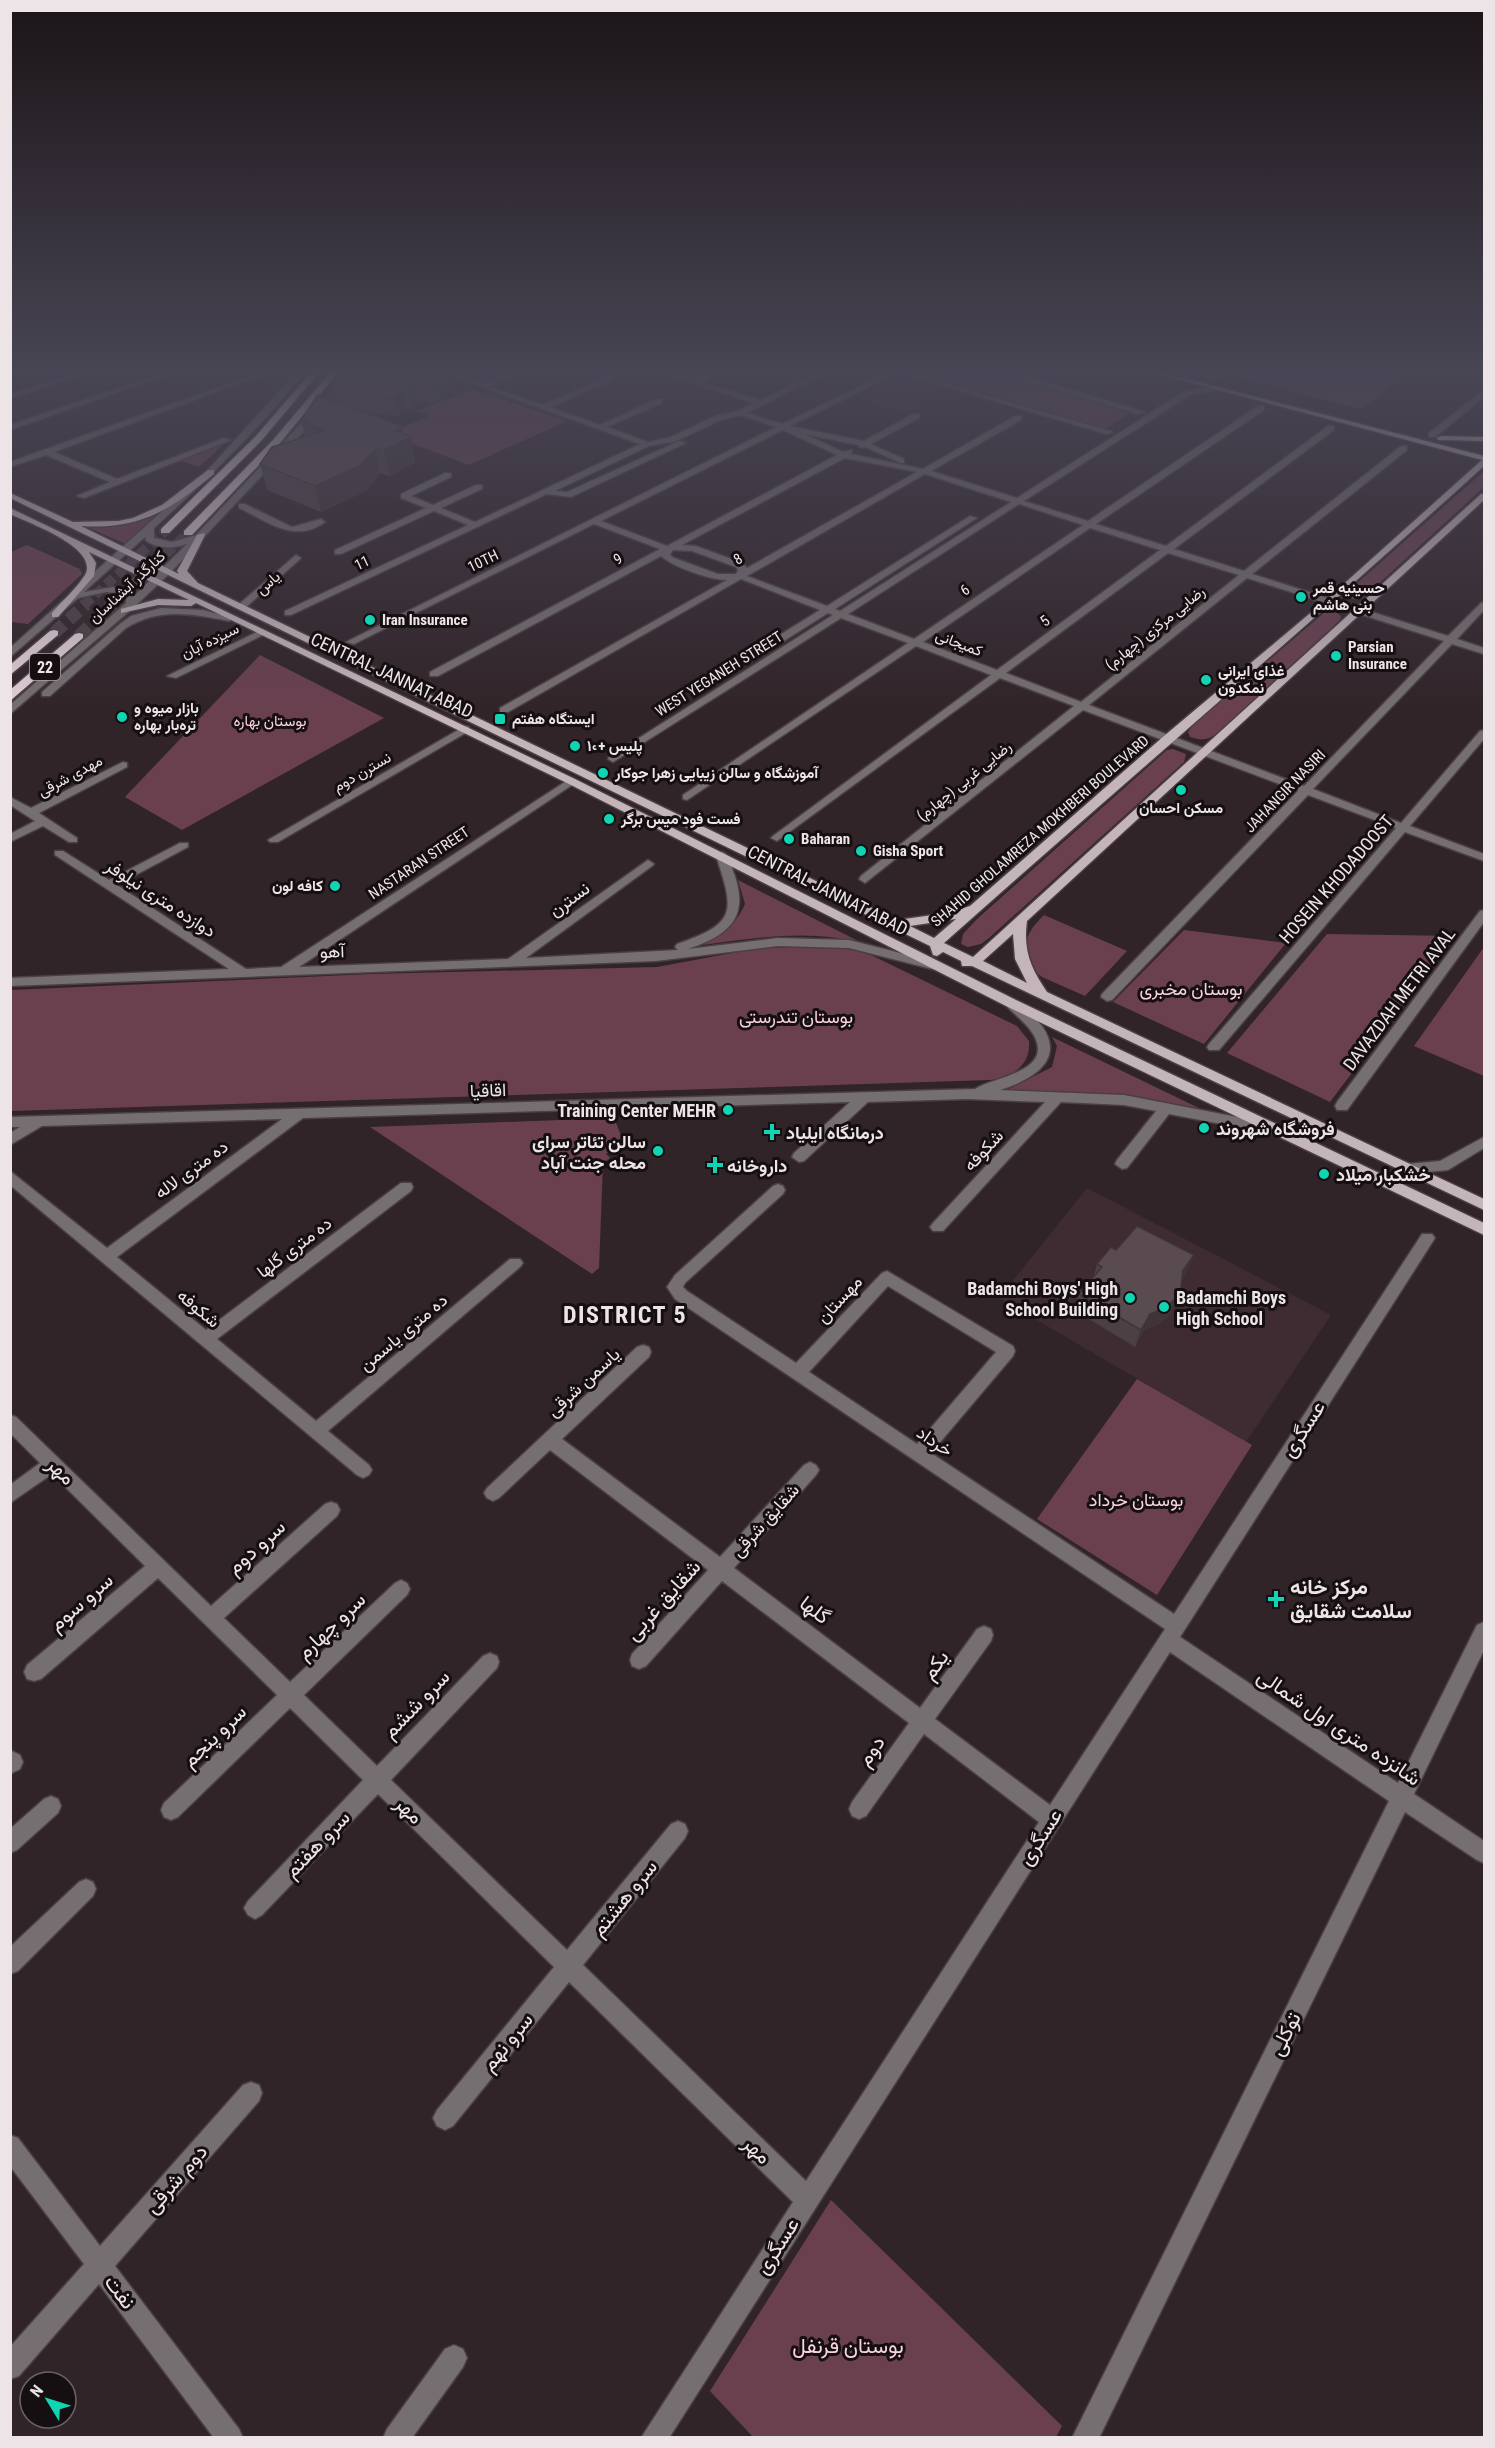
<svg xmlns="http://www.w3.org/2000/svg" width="1495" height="2448" font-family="'Roboto Condensed',Vazirmatn,sans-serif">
<rect width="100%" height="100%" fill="#312429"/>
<!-- built -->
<path fill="#3f2b32" d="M898,376l49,14 -42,23 -49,-15z
M1087,1188l244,127 -85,127 -247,-144z"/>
<!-- green -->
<path fill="#6a404f" d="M901,370h106l-7,5 132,37 -27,17z
M1245,370h110l45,11 -39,28 -127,-33z
M473,389l94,32 -98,44 -82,-31 42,-18 -12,-5z
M223,442l2,1 -26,24 -20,-7z
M1484,471v16l-121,111 -7,2 -7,-2 -2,-6z
M162,513l-34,32 -41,-18 50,-5z
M27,545l53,24 2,5 -54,50 -17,-2v-70z
M1325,612l12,1 4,3 -1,4 -122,113c-10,7 -16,8 -28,4l-2,-5 5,-7z
M260,655l124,63 -202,112 -57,-33z
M1173,749l13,5 -2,8 -195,176 -8,6 -13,3 -7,-3 2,-10 14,-15 190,-169z
M738,880l130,66c-52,-19 -112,-8 -166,-1 19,-11 34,-20 43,-41z
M1044,915l83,36 -42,45 -43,-19 -13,-9c-3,-28 -6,-32 15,-53z
M1184,930l102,13 -82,101 -91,-42z
M1327,934l128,2 -125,166 -103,-49z
M797,947l51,1 23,7 146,71 12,15c2,25 -17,36 -39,39l-979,31v-121l361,-16 285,-7 102,-19z
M1484,947v129l-70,-30z
M1052,1037l155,75c-69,-18 -135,-23 -206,-19l51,-26 5,-21z
M614,1118l9,22 -17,14 4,4 -7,5 -4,105 -7,6 -222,-147z
M1137,1379l115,66 -95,150 -120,-76z
M831,2200l231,226 -6,11h-303l-43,-46z"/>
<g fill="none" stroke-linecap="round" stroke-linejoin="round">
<!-- highway-tunnel-far1 -->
<path stroke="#4d4146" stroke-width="10" stroke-dasharray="10 5" stroke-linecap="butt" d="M84,605l81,-74
M111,605l77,-72"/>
<!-- highway-tunnel -->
<path stroke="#4d4146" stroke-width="13" stroke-dasharray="13 7" stroke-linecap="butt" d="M54,633l32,-29
M79,636l34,-32"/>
<!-- minor casing -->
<g stroke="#4b3f44" stroke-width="3">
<path id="minor" d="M86,370h10l-86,29v-5z
M172,370h10l-172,60v-5z
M266,370h10l-222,82 63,27 107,-41 7,2 -147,58 -7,-2 33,-14 -64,-27 -36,12v-5z
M298,370h8c-46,58 -98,109 -152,158v10l18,4 24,-7 118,-125h6v4l-150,159 -37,35 -123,106v-9l116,-102v-6l-9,-4 -11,-1 -28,6 -68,59v-9l198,-178zM145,537l1,4c14,8 26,8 41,3l-52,51 -22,-8 -29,5z
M433,370h9l40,14 35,-14h9l-37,16 54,19 65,-29h6v4l-64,27 50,18 56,-26h6v4l-55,24 41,15 23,-5 44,-21 23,-5 16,-8 -103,-33h9l33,10 23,-10h8l-24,12 60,18 64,-30h8l-85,43 35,11 103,-50 3,4 -98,48 74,15 49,-27h6v4l-48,26 33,15v4h-3l-36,-16 -4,1 -3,-3 -54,-11 39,18 9,-2 -1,4 72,15 92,-53h6v4l-90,51 86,27 168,-107 31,-5h3v4l-29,5 -166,106 64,20 170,-115h6v4l-168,114 70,22 162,-120h6v4l-160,119 70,22 157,-125h6v4l-155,124 196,62 33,-33 3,-1v8l-27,29 27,9v6l-32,-10 -139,145 88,34 79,-92 4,-1v9l-74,87 74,28v7l-79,-29 -186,218h-10l-2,-3 2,-3 187,-216 -88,-33 -196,205 -5,1 -6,-4 1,-3 196,-203 -215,-81 -218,173 -6,-4 2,-3 213,-170 -74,-28 -223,163 -6,-3 2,-2 218,-161 -75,-29 -229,154 -4,-1v-4l225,-152 -67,-25 -228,144 -5,-3 1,-2 224,-142 -5,-2 -79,50h-8v-4l79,-49 -79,-31 -233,133h-8v-4l227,-128c-17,0 -54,-13 -66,-24l-223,120h-8v-4l230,-123 -66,-25 -240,120 -8,-2 430,-215 -36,-12 -19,5 -45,21 -27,5 -94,45 12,1 112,-51 7,2 -115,54 -24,-3 -256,121h-6v-4l183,-86 -34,-14 -93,43h-6v-4l91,-42 -25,-10v-4l44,-21h6v4l-40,19 22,9 43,-20h6v4l-41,19 34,14 165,-78zM783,430l54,25 -170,91 -66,-25zM845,458l72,14 -170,96 -5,-5 -46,-17 -14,-1zM925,474l86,28 -171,109 -5,-2 142,-91 -7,-2 -143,90 -80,-30zM1019,504l64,21 -169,114 -66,-25zM1090,528l70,22 -163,120 -74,-28zM673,550l19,1 44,16 2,3 -2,4h-18l-44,-16 -4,-3zM1168,553l71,22 -158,127 -75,-29zM1247,578l197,63 -140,145 -215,-81z
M889,370h11l213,62 -7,2z
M1222,370h8l-15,11h-6v-4z
M1475,370h9v3l-8,-1z
M1012,373h6l127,39 -7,2 -126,-37z
M1481,392h3v5l-49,40h-6v-4z
M239,504h6l47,23 29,-8 4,3c-30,22 -57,0 -86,-14z
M296,555l5,3 -2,2 -55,49h-6v-4z
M161,608l42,2 31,8 -5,3c-36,-7 -70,-14 -103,7l-76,68h-8v-4l78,-68 11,-8z
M259,631l8,2 -91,45 -9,-2z
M465,726l4,1v4l-191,111h-8l-2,-2z
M123,762l4,1v4l-88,46 38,25v4h-8l-26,-16 -33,16v-8l25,-13 -25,-16v-8l21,11z
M571,778l6,3 -2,2 -276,184 209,-8 140,-99 6,4 -2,2 -126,92 152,-8 -3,-3 2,-3c61,-21 57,-33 39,-88l6,-4c8,3 9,12 11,19 18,46 -4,64 -45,78l90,-11 71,2 91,23 2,3 -6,4 -87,-22 -71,-2 -122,15 -646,25v-8l219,-9 -174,-114v-4h8l46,29 71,-37h8v4l-71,38 129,84 35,-2z
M1484,910v12l-137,188h-10l-2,-4 2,-4 143,-191z
M1011,999c10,2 18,13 25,20 34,37 0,60 -36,71l124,5 149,29 7,5 -7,5 -104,-20 -42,54 -5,1 -7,-5 2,-4 39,-49 -32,-6 -63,-3 -118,129h-10l-3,-4 3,-4 112,-121 -78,-3 -99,3 -64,59 -5,1 -7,-5 2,-4 56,-51 -547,16 -186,139 89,73 195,-147h10l2,4 -2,4 -194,148 99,82 194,-162h10l3,4 -3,4 -192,164 41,34 3,5 -3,5 -6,3 -6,-3 -347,-290v-14l97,77 175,-129 -240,7 -32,19v-12l10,-6h-10v-10l965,-28c17,-12 81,-17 58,-55 -7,-12 -20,-20 -29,-31z
M1484,1137v11l-36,22 -41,4 -7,-5 7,-5 33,-3z
M778,1184l5,2 2,4 -2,4 -98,89 -2,4 4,4 109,72 86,-90 5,-2 126,75 2,5 -2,5 -82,97 243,161 248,-380h10l3,4 -255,399 218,146 79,-158 7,-3v28l-70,144 70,47v22l-7,-3 -72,-48 -306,626h-27l317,-637 -219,-149 -501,786h-28l152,-236 -224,-220 -116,144 -8,4 -8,-4 -4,-8 4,-8 117,-143 -176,-173 -116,121 -7,4 -7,-4 -4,-7 4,-7 115,-121 -73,-72 -112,109 -7,3 -7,-3 -3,-7 3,-7 113,-108 -119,-117 -117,101 -7,2 -7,-2 -3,-7 3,-7 118,-99 -93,-92 -42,29v-18l30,-22 -30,-30v-18l6,2 195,189 114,-102 6,-2 6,2 3,6 -3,6 -113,102 66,64 105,-99 6,-3 6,3 3,6 -3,6 -103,100 73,71 106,-110 7,-3 7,3 2,6 -2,6 -106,112 176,170 104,-126 7,-3 7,3 3,7 -3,7 -102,127 223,216 233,-359 -115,-88 -58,82 -7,3 -7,-3 -3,-7 3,-7 57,-79 -187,-142 -76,85 -7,3 -7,-3 -2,-6 2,-6 76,-84 -158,-120 -51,48 -6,3 -6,-3 -3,-5 3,-5 150,-141 6,-2 6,2 2,5 -2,5 -87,82 158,118 84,-92 6,-3 6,3 3,5 -3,5 -82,93 186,140 57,-79 7,-3 7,3 2,6 -2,6 -56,78 115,86 115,-176 -490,-330 -8,-12 8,-12 98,-89zM888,1286l108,66 -79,92 -108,-72z
M10,1750l10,5 3,7 -3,7 -10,5z
M51,1796l7,3 3,7 -3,7 -41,37 -7,3v-24l34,-30z
M86,1879l7,3 3,7 -3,7 -75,75 -8,3v-27l69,-65z
M251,2082l8,3 3,8 -3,8 -144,165 124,163 4,9h-29l-115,-154 -80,92 -9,3v-32l74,-83 -74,-98v-31l8,3 82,108 143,-161z
M454,2345l9,4 4,9 -4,9 -51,71h-29l4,-9 58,-80z"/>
</g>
<!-- major casing -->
<g stroke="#4b3f44" stroke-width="3">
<path id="major" d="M1143,370h10l331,86v10c-177,161 -360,317 -540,477l29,14 508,-463h3v6l-457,421c-4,30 4,47 20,71l437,207v11l-512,-244h-10l-1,-5 -18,-9 -6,4 -4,-1 -3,-9 -920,-448v-5l63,29 45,-1 15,-3 29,-13 46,-35h6v4c-44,36 -74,56 -133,52l98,48 -2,-3 20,-36 7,-2 1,2 -18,36 11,12 699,337 50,-7 23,-7 194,-170 163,-137 155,-139zM956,919l-22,19 -24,-12zM1013,934l2,25 12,24 -44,-22z
M1441,436l43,1v4l-46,-1 -1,-2z
M10,508l565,271 441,221 468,223v12l-478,-229 -439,-223 -371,-180 -5,3 -33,-1 -37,8v-4l37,-10 31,1 -100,-48 7,11 -2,13 -36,41h-6v-4c10,-12 25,-25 33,-38 15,-27 -56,-52 -75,-61z"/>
</g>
<!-- highway casing -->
<g stroke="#4b3f44" stroke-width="3">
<path id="highway" d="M313,370h8l-60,71 -92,92h-8v-4l94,-92z
M332,370h8l-60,73 -88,92h-8v-4l90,-92z
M54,630l4,1v4l-48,40v-10l40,-34z
M79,633l4,1v4l-73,63v-11l65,-56z"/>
</g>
<!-- minor -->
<use href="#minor" fill="#766f71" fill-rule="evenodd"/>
<!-- major -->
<use href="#major" fill="#c4b5ba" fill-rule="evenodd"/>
<!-- highway -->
<use href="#highway" fill="#e3d1d7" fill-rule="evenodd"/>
</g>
<!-- wall -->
<path fill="#4d4045" d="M348,370h103l2,14 -13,19 -22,-1 -5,7h-8l-6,7 -29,-2 34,20 11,29 -26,13 -9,-3 -14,18 -45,21 -54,-22 -7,-26 45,-27 -4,-17 27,-22 -1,-5z
M1116,1250l71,22 -5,8 -1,7 -12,29 -12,9 -13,5 -9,17 -61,-37 5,-16 14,-16 4,-14z"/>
<!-- shaded-wall -->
<path fill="#3f3438" d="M447,370h4l2,14 -13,19 -3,-19z
M415,383l3,19 -5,7 -4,-19z
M402,390l3,19 -6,7 -4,-19z
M402,426l3,14 6,-3 4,26 -26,13 -5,-26 12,-19z
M376,448l4,25 -14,18 -45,21 -6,-26z
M1194,1255l-7,17 -10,15 6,-17z
M1181,1287l-12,29 -12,9 -13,5 -9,17 6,-17 9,-16z"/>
<!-- building -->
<path fill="#5a4b50" stroke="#3f3438" stroke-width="1.5" d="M348,370h99l-10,14 -22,-1 -6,7h-7l-7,7 -68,-4z
M318,395l84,31 -6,5 15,6 -27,13 -8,-2 -15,17 -46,21 -55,-22 12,-17 52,-16 -23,-11z
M1137,1226l57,29 -11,15 -2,17 -6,12 -12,10 -13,5 -9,16 -62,-36 23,-27 -5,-3 14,-17 5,3z"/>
<!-- sky -->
<linearGradient id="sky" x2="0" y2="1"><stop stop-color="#1b1417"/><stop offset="0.52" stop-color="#484554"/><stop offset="1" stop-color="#484554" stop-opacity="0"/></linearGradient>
<rect width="1495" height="712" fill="url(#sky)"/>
<!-- markers -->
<g fill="#0fd5b4" stroke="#150f11" stroke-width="2">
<circle cx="1301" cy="597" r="6"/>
<circle cx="370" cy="620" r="6"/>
<circle cx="1336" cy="656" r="6"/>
<circle cx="1206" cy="680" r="6"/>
<circle cx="122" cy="717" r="6"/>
<rect x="494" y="713" width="12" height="12" rx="3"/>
<circle cx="575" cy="746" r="6"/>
<circle cx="603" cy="773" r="6"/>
<circle cx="1181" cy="790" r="6"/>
<circle cx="609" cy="819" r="6"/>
<circle cx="789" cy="839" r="6"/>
<circle cx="861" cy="851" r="6"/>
<circle cx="335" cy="886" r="6"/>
<circle cx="728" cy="1110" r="6"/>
<circle cx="1204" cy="1128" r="6"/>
<path d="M769 1123h6v6h6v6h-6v6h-6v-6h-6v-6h6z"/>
<circle cx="658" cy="1151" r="6"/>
<path d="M712 1156h6v6h6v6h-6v6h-6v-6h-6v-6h6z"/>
<circle cx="1324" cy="1174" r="6"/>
<circle cx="1130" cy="1298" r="6"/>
<circle cx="1164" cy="1307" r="6"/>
<path d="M1273 1590h6v6h6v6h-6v6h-6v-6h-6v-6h6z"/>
</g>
<g text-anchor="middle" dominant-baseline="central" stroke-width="6" stroke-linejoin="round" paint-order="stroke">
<!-- far-street labels -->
<g font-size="15" fill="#ede4e7" stroke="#150f11">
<text transform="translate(618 559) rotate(-28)">9</text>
<text transform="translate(738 559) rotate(-30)">8</text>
<text transform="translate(483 561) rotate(-26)">10TH</text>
<text transform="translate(362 563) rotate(-25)">11</text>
<text transform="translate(268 583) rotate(-42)">یاس</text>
<text transform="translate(127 587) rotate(-43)">کنارگذر آبشناسان</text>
<text transform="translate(965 590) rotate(-34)">6</text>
<text transform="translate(1045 621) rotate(-37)">5</text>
<text transform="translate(1155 628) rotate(-39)">رضایی مرکزی (چهارم)</text>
<text transform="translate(210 641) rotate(-26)">سیزده آبان</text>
<text transform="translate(959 643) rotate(21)">کمیجانی</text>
<text transform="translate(719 674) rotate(-32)">WEST YEGANEH STREET</text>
<text transform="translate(362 772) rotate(-30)">نسترن دوم</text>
<text transform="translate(70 776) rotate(-28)">مهدی شرقی</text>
<text transform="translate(964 781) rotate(-39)">رضایی غربی (چهارم)</text>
<text transform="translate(1285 791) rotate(-46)">JAHANGIR NASIRI</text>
<text transform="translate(1040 831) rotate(-41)">SHAHID GHOLAMREZA MOKHBERI BOULEVARD</text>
<text transform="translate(419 863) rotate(-34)">NASTARAN STREET</text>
</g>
<!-- far-poi labels -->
<g font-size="15" font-weight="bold" fill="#ede4e7" stroke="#150f11" text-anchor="start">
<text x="1313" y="588">حسینیه قمر<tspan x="1313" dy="17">بنی هاشم</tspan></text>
<text x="382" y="620">Iran Insurance</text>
<text x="1348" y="647">Parsian<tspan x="1348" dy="17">Insurance</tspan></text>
<text x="1218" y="671">غذای ایرانی<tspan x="1218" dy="17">نمکدون</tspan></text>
<text x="134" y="708">بازار میوه و<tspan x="134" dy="17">تره‌بار بهاره</tspan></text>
<text x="512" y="719">ایستگاه هفتم</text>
<text x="587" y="746">پلیس +۱۰</text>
<text x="615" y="773">آموزشگاه و سالن زیبایی زهرا جوکار</text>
<text x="1181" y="808" text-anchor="middle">مسکن احسان</text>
<text x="621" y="819">فست فود میس برگر</text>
<text x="801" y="839">Baharan</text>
<text x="873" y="851">Gisha Sport</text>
<text x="323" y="886" text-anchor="end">کافه لون</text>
</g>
<!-- far-park labels -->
<g font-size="15" fill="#fad3e0" stroke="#150f11">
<text x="270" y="721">بوستان بهاره</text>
</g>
<!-- shield labels -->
<rect fill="#150f11" stroke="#aca4a7" stroke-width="1.5" x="30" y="654" width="30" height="26" rx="4.5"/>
<g font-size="16" font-weight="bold" fill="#ede4e7">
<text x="45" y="667">22</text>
</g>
<!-- street labels -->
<g font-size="18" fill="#ede4e7" stroke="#150f11">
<text transform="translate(392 675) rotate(25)">CENTRAL JANNAT ABAD</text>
<text transform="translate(1336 879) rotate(-49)">HOSEIN KHODADOOST</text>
<text transform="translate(828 890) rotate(27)">CENTRAL JANNAT ABAD</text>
<text transform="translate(161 898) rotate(33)">دوازده متری نیلوفر</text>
<text transform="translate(569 899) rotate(-36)">نسترن</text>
<text transform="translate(332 951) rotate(-2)">آهو</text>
<text transform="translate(1399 999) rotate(-53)">DAVAZDAH METRI AVAL</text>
<text transform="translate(488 1090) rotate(-2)">اقاقیا</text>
<text transform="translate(983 1150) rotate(-47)">شکوفه</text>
<text transform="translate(191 1169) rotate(-36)">ده متری لاله</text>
<text transform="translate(294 1247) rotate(-37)">ده متری گلها</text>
<text transform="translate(839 1299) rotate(-47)">مهستان</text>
<text transform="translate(199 1308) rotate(40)">شکوفه</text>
<text transform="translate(403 1332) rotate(-40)">ده متری یاسمن</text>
<text transform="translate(583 1382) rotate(-43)">یاسمن شرقی</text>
<text transform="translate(935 1441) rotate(34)">خرداد</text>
<text transform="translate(765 1520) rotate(-48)">شقایق شرقی</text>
</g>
<!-- park labels -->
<g font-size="18" fill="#fad3e0" stroke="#150f11">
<text x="1191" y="988">بوستان مخبری</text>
<text x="796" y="1016">بوستان تندرستی</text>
<text x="1136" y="1499">بوستان خرداد</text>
</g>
<!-- poi labels -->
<g font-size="18" font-weight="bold" fill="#ede4e7" stroke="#150f11" text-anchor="start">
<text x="716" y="1110" text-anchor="end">Training Center MEHR</text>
<text x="1216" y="1128">فروشگاه شهروند</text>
<text x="786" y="1132">درمانگاه ایلیاد</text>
<text x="646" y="1141" text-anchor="end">سالن تئاتر سرای<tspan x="646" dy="21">محله جنت آباد</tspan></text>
<text x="727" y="1165">داروخانه</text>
<text x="1336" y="1174">خشکبار میلاد</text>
<text x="1118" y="1288" text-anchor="end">Badamchi Boys' High<tspan x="1118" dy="21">School Building</tspan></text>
<text x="1176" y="1297">Badamchi Boys<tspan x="1176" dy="21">High School</tspan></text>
</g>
<!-- near-street labels -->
<g font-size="21" fill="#ede4e7" stroke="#150f11">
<text transform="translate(1303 1429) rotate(-57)">عسگری</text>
<text transform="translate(61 1471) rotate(44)">مهر</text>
<text transform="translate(256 1547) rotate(-42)">سرو دوم</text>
<text transform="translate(663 1600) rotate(-48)">شقایق غربی</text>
<text transform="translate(81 1602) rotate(-41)">سرو سوم</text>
<text transform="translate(815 1610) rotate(37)">گلها</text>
<text transform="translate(331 1626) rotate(-44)">سرو چهارم</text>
<text transform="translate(935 1665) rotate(-54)">یکم</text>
<text transform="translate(416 1704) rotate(-46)">سرو ششم</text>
<text transform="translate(1339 1727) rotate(34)">شانزده متری اول شمالی</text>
<text transform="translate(214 1736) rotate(-44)">سرو پنجم</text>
<text transform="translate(871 1751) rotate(-55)">دوم</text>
<text transform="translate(409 1810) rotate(44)">مهر</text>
<text transform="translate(1040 1837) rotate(-57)">عسگری</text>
<text transform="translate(317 1844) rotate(-46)">سرو هفتم</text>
<text transform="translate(624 1898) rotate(-51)">سرو هشتم</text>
<text transform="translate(1285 2034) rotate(-64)">توکلی</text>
<text transform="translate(507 2042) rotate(-51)">سرو نهم</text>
<text transform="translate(757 2150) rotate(44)">مهر</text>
<text transform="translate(176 2179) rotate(-49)">دوم شرقی</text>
<text transform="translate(777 2246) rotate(-57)">عسگری</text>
<text transform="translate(120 2292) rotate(53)">نفت</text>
</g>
<!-- near-poi labels -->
<g font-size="21" font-weight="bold" fill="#ede4e7" stroke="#150f11" text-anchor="start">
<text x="1290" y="1587">مرکز خانه<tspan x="1290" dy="24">سلامت شقایق</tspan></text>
</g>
<!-- near-park labels -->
<g font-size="21" fill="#fad3e0" stroke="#150f11">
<text x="848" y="2346">بوستان قرنفل</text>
</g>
<!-- district labels -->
<g font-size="24" font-weight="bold" letter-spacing="1.5" fill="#ede4e7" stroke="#150f11">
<text x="625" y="1315">DISTRICT 5</text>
</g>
</g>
<!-- border -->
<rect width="1495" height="2448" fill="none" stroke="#ede4e7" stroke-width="24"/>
<!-- north arrow -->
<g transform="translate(48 2400) rotate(308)"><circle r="28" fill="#150f11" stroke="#6b6467" stroke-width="1.5"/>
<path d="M0-4.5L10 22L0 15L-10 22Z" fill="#0fd5b4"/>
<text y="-9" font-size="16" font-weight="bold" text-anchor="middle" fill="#ede4e7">N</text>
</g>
</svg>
